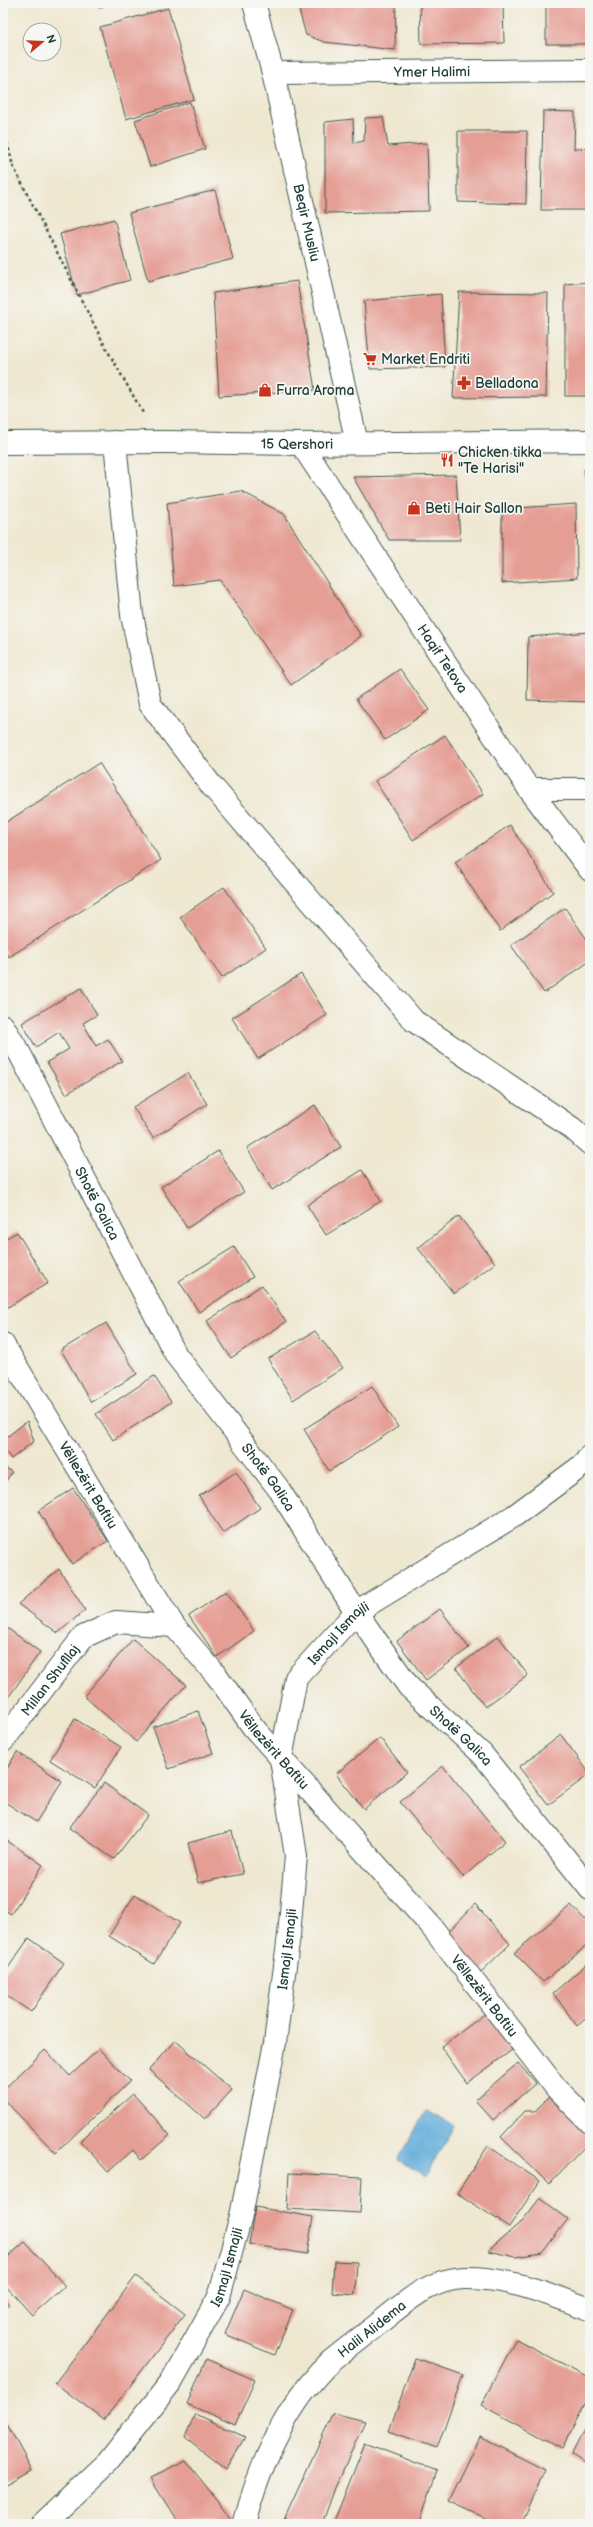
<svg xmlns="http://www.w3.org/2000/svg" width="593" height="2527" font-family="'Balsamiq Sans',sans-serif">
<rect width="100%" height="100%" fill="#f6f6f2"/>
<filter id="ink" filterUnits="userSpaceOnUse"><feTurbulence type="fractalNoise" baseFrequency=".025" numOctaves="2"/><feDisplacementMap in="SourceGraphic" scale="8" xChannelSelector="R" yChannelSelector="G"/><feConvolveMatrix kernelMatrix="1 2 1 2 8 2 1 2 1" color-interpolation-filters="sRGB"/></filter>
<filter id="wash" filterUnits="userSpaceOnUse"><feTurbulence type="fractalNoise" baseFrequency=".012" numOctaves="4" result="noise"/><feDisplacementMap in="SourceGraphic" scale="16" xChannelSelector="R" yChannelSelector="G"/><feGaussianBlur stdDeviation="0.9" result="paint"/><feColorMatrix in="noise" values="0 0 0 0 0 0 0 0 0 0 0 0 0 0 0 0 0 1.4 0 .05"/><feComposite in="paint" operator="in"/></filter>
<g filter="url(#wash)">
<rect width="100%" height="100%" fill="#efe8d1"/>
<!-- water -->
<path fill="#60acd9" stroke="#407486" d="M426,2110l28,16 -28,50 -28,-16z"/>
<g id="blocks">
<!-- building -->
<path fill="#e59e94" d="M97,3h14l-12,5z
M297,3h99l-1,47 -71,-8 -18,-7z
M420,3h83l1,40 -83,1z
M546,3h44v41h-44z
M168,8l26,91 -68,20 -26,-92z
M190,102l15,47 -55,18 -15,-47z
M543,111l32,1 -1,37 16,-1v62h-49z
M383,117l5,29 39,-3 2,68 -104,2v-91l28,-3 1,24 10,-2 1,-23z
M458,131h69l-1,73 -68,-2z
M215,190l18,69 -85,22 -19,-68z
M114,219l16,61 -53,15 -17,-61z
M297,281l18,109 -96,6 -6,-103z
M590,282v114h-25v-112z
M459,292l89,1 -2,104 -93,1z
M441,294l4,73 -75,2 -6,-68z
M584,470h6v34h-1z
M456,475l4,65h-71l-36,-63z
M241,491l43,23 77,122 -70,49 -71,-105 -46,6 -7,-83z
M576,504l1,74 -75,5v-74z
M590,632v70l-63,-2 1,-63z
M400,669l29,41 -44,30 -29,-41z
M445,735l38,59 -70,46 -38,-59z
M99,763l62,97 -152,97 -6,-9v-124z
M510,825l43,67 -53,39 -45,-69z
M224,887l42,61 -44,30 -42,-61z
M565,908l25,36v17l-46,32 -33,-48z
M301,974l26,41 -69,44 -26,-41z
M81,988l16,27 -14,8 13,23 12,-7 14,22 -56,33 -19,-32 22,-13 -10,-17 -23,15 -14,-24z
M188,1073l19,31 -54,34 -20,-31z
M315,1105l26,42 -69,43 -25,-42z
M218,1151l26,41 -57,36 -26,-41z
M362,1170l19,31 -55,34 -19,-30z
M459,1216l36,47 -41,31 -36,-46z
M17,1232l31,51 -45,27v-70z
M234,1247l19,30 -54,35 -20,-31z
M262,1285l24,37 -55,36 -24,-37z
M106,1323l31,51 -46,28 -30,-52z
M315,1331l28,37 -50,32 -25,-41z
M154,1376l17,26 -58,38 -17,-26z
M372,1386l26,41 -69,44 -25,-42z
M27,1421l7,20 -23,18 -8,-11v-8z
M3,1466l9,6 -9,13z
M236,1472l24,36 -37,25 -24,-37z
M73,1488l35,53 -36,23 -34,-53z
M59,1569l26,41 -27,23 -40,-29z
M226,1591l28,40 -37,26 -28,-41z
M440,1609l29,39 -43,32 -29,-39z
M3,1625l37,27 -34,49 -3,-2z
M498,1636l30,39 -43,32 -29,-39z
M133,1639l53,46 -50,57 -52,-46z
M198,1711l15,42 -44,16 -16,-42z
M75,1719l46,28 -26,41 -45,-28z
M561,1735l29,39 -42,31 -29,-38z
M380,1738l27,34 -43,37 -28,-35z
M17,1752l45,29 -26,41 -33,-21v-26z
M443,1766l62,75 -42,36 -63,-75z
M104,1783l44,32 -34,44 -45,-31z
M232,1831l11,43 -45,9 -10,-40z
M3,1838l40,27 -32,49 -8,-5z
M135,1894l45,29 -26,41 -45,-28z
M475,1904l35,40 -29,28 -34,-39z
M571,1905l19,20v18l-47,39 -29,-29z
M29,1938l35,25 -33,49 -28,-19v-18z
M590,1961v54l-13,11 -24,-33z
M486,2013l26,37 -45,33 -26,-36z
M175,2040l57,50 -27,29 -56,-49z
M99,2049l31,32 -74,72 -53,-54v-9l42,-40 25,26z
M518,2063l18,20 -43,37 -18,-20z
M554,2092l36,35v14l-41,43 -48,-47 24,-26h10z
M133,2094l37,41 -29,25 -8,-10 -25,22 -28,-31z
M488,2146l52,35 -31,46 -52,-34z
M289,2173l73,4 -2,36 -73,-4z
M540,2198l28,21 -26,34 -26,4 -28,-6 35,-31z
M255,2207l58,10 -6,37 -58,-10z
M25,2242l40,44 -33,29 -29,-32v-22z
M334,2261l23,1 -2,33 -23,-2z
M136,2276l49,38 -81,106 -49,-37z
M244,2289l49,21 -19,45 -49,-21z
M3,2298l6,6 -6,5z
M516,2339l74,39v16l-28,54 -81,-43z
M415,2358l48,17 -26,73 -48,-17z
M206,2359l49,21 -20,45 -48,-21z
M333,2413l32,8 -30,67 -13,36h-40z
M195,2414l50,23 -19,32 -41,-32z
M3,2417l29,53 -29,16z
M590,2418v48l-18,-12z
M480,2437l65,33 -25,54h-22l-49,-23z
M365,2443l72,28 -18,53h-86z
M186,2461l50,63h-57l-29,-46z"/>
</g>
</g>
<g filter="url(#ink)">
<use href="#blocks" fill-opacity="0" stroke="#3e574c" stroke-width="1"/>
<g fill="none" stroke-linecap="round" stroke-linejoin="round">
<!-- street casing -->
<g stroke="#3e574c" stroke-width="24">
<g id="street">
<path id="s1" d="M254,3l19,70 84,370"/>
<path id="s2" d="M273,73l317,-3"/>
<path d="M115,442l17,173 18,89 61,81 203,236 158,107 18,16"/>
<path id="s3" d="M301,444l228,345 61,81"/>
<path d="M529,789h61"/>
<path id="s4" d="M3,1026l17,28 156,301 102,133 78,124 53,75 73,67 108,135"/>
<path id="s5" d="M3,1344l171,282 43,50 36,51 177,198 127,164 33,33"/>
<path id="s6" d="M3,1741l80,-104 33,-15 58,4"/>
<path id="s7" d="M42,2524l66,-62 63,-80 48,-85 22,-81 34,-173 14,-108 7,-79 -15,-97 15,-81 60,-66 158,-96 70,-52 6,-9"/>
<path id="s8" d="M244,2524c16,-60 41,-119 87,-163 17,-14 35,-27 52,-41 25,-20 48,-41 82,-42 44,-1 85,17 125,31"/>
</g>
</g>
<!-- secondary casing -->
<g stroke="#3e574c" stroke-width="24">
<g id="secondary">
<path id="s9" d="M3,443l164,-1 134,2 289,-3"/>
</g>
</g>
<!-- path -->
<path stroke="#3e574c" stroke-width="2.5" stroke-dasharray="3 3" stroke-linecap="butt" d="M3,125l10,41 93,182 37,65"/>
<!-- street -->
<use href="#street" stroke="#fff" stroke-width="22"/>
<!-- secondary -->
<use href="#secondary" stroke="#fff" stroke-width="22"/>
</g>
</g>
<!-- icons -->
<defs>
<g id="supermarket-bare" transform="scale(1.08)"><path d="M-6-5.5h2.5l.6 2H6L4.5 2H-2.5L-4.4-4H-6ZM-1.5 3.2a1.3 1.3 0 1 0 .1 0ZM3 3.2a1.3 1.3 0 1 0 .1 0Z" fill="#c8321e" stroke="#f6f6f2" stroke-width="2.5" paint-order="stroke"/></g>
<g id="pharmacy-bare" transform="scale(1.08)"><path d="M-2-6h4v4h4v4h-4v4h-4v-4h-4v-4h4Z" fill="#c8321e" stroke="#f6f6f2" stroke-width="2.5" paint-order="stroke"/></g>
<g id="shop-bare" transform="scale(1.08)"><path d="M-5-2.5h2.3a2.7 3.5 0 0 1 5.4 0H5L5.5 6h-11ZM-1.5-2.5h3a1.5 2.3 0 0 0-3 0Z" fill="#c8321e" stroke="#f6f6f2" stroke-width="2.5" paint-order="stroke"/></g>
<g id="restaurant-bare" transform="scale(1.08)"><path d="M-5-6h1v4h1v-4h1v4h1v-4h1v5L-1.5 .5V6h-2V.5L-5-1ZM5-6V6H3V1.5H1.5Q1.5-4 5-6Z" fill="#c8321e" stroke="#f6f6f2" stroke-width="2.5" paint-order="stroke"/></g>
</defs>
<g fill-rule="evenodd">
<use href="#supermarket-bare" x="370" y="359"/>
<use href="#pharmacy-bare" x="464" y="383"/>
<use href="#shop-bare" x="265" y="390"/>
<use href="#restaurant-bare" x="447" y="460"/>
<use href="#shop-bare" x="414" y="508"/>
</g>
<g text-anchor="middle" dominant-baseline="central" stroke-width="3.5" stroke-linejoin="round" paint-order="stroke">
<!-- street labels -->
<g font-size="14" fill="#1f3d34" stroke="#f6f6f2">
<text stroke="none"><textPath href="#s2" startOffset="159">Ymer Halimi</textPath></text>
<text stroke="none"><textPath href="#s1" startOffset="226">Beqir Musliu</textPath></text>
<text stroke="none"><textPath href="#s9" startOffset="294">15 Qershori</textPath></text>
<text stroke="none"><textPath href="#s3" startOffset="257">Haqif Tetova</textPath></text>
<text stroke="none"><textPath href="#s4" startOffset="201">Shotë Galica</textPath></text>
<text stroke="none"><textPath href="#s4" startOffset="525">Shotë Galica</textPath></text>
<text stroke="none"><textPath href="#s5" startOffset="165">Vëllezërit Baftiu</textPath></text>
<text stroke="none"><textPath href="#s7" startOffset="981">Ismajl Ismajli</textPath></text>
<text stroke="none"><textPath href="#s6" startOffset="77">Millan Shufllaj</textPath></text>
<text stroke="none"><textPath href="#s4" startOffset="849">Shotë Galica</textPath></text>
<text stroke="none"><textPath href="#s5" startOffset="489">Vëllezërit Baftiu</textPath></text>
<text stroke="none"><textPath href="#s7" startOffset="645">Ismajl Ismajli</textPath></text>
<text stroke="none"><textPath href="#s5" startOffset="813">Vëllezërit Baftiu</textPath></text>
<text stroke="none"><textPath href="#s7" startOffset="321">Ismajl Ismajli</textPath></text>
<text stroke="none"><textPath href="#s8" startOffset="239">Halil Alidema</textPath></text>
</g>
<!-- poi labels -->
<g font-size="14" fill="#1f3d34" stroke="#f6f6f2" text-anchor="start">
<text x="381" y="359">Market Endriti</text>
<text x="475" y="383">Belladona</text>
<text x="276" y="390">Furra Aroma</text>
<text x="458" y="452">Chicken tikka<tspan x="458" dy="16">"Te Harisi"</tspan></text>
<text x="425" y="508">Beti Hair Sallon</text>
</g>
</g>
<!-- margin -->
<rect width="593" height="2527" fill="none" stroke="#f6f6f2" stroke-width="16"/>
<!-- north arrow -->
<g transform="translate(42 42) rotate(71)"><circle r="19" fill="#f6f6f2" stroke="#a0aca6"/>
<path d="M0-3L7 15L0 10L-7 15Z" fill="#c8321e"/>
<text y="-6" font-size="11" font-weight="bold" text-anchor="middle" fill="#1f3d34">N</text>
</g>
</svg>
